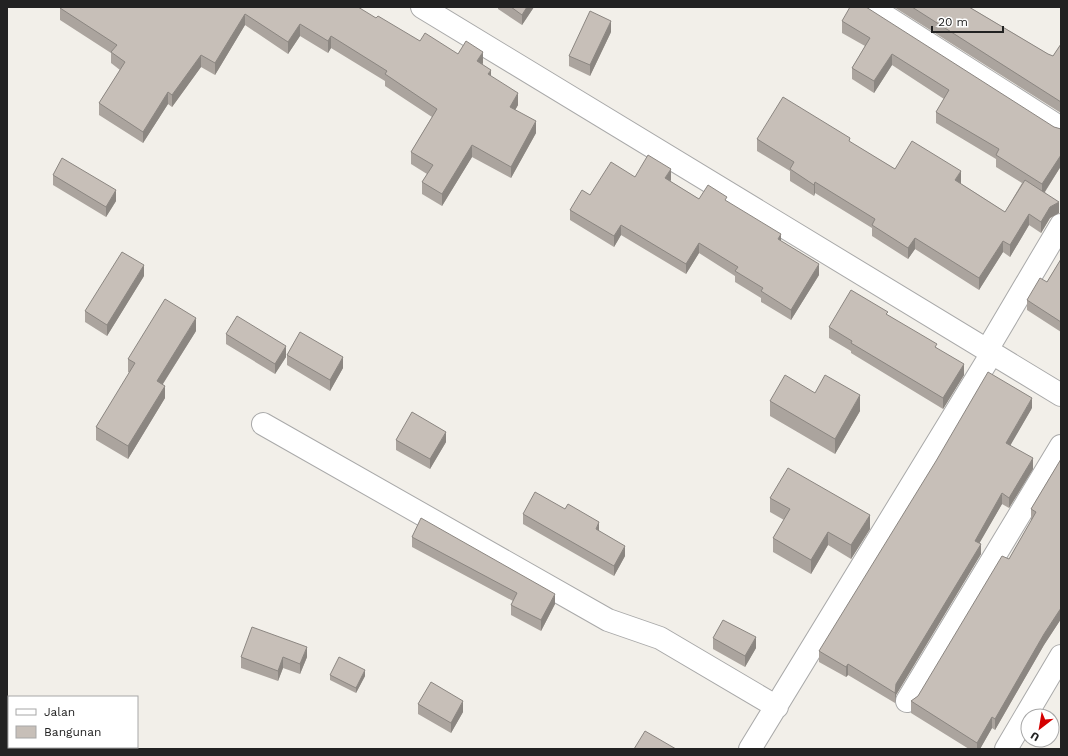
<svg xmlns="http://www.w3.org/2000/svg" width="1068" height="756" font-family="'Work Sans',sans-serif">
<rect width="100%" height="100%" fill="#f2efe9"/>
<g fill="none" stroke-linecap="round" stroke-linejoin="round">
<!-- street casing -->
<g stroke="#a9a9a9" stroke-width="24">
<path id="street" d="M422,7l639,388
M871,7l190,121
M987,350l74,-125
M263,424l345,196 52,18 117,69
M907,701l154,-255
M750,749l242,-396
M1006,749l55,-93"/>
</g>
<!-- street -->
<use href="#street" stroke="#fff" stroke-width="22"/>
</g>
<!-- wall -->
<path fill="#aba49e" d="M60,7l316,11 44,23 63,22 -1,2 9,11 27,29 -3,5 21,23 -25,45 -39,-21 -30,49 -20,-12v-12l5,-8 -16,-10v-12l21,-35 -47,-31v-5l-54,-33 -3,5 -28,-17 -12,18 -43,-29 -30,50 -14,-8 -29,40 -4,-3 -25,39 -44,-28v-12l21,-33 -9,-7v-10l-51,-33z
M498,7h36l-12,18 -24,-16z
M894,7h77v1l77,46 5,2 8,-12v69z
M842,21l212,106 7,2v37l-16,26 14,21 -9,5 -9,15 -12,-8 -19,32 -7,-5 -24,38 -64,-41 -7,10 -36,-23v-8l-57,-35 -1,3 -24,-15v-10l-33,-20v-12l93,3 45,27 66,14h-1l45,29 17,-29 -26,-16v-8l-60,-36v-11l8,-13 -52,-34 -18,28 -22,-14v-11l13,-22 -23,-13z
M611,32l-21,44 -21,-10v-10z
M53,175l63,26 -10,16 -53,-32z
M635,177l36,3 -1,1 29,18 28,2 54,40 38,34 -28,45 -30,-18v-4l-26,-16v-6l-36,-23 -13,21 -65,-39 -7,12 -44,-27v-10l20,-15z
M1061,259v73l-34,-22v-10l20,-18z
M144,276l-37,60 -22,-14v-11z
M888,315l49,33 27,27 -21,34 -92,-56v-2l-22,-13v-11z
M196,331l-33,53 2,14 -37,61 -32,-19v-13l34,-54 -2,-1v-13z
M226,334l60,23 -11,17 -49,-30z
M287,355l56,13 -13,23 -43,-26z
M815,393l45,18 -25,43 -65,-38v-15z
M1032,408l-22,37 23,24 -24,39 -7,-4 -23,39 2,11 -85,141 -1,8 -47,-28 -2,2 -27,-15v-11z
M396,440l50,2 -16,27 -34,-19z
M1061,459v160l-17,26 -49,85 -3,-2 -12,21h-11l-58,-36v-12l7,-5 91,-137 22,-38v-12z
M770,498l100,31 -19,30 -23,-14 -17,29 -38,-22v-14l11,-18 -14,-8z
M523,514l76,17 26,25 -11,20 -91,-52z
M412,537l143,67 -14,27 -30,-16v-10l2,-4 -101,-54z
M713,638l43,10 -11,19 -32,-18z
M241,657h66l-7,17 -17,-6 -5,13 -37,-13z
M330,675l35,1 -9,17 -26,-13z
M418,704l45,8 -12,21 -33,-19z"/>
<!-- shaded-wall -->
<path fill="#8b8681" d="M527,7h7l-12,18v-10z
M245,14v11l-30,50v-12z
M611,21v11l-21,44v-11z
M300,24v12l-12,18v-12z
M331,36v12l-3,5v-12z
M483,52v11l-6,10v-12z
M892,54v11l-18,28v-12z
M201,55v12l-29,40v-12z
M491,70v11l-3,-7z
M168,92v12l-25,39v-11z
M518,93v12l-8,14v-12z
M536,121v12l-25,45v-11z
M472,145v12l-30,49v-12z
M1061,155v11l-19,30v-12z
M671,169v11l-6,9v-11z
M961,171v12l-6,8v-11z
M815,182v11l-1,3v-11z
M116,190v11l-10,16v-10z
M1059,202v11l-9,5 -9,15v-11l9,-15z
M1029,214v11l-19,32v-12z
M621,225v10l-7,12v-11z
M781,234v11l-3,-6z
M915,238v11l-7,10v-11z
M1003,241v11l-24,38v-12z
M699,243v10l-13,21v-10z
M819,264v11l-28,45v-10z
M144,265v11l-37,60v-11z
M196,318v13l-39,62v-12z
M286,346v11l-11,17v-10z
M343,357v11l-13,23v-11z
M964,364v11l-21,34v-11z
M165,386v12l-37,61v-13z
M860,395v16l-25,43v-15z
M1032,398v10l-26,45v-10z
M446,432v10l-16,27v-10z
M1033,458v11l-24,39v-10z
M1002,493v11l-27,47v-10z
M870,515v14l-19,30v-14z
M599,522v11l-3,-4z
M828,532v13l-17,29v-14z
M981,544v10l-85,141 -1,8v-10l1,-9z
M625,546v10l-11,20v-10z
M555,594v10l-14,27v-11z
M1061,608v11l-17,26 -49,85v-11l49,-85z
M756,637v11l-11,19v-11z
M307,647v10l-7,17v-10z
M283,657v11l-5,13v-10z
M848,664v11l-2,2v-10z
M365,670v6l-9,17v-5z
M463,701v11l-12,21v-10z
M992,717v11l-12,21h-3v-6z"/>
<!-- building -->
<path fill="#c7bfb8" stroke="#8b8681" d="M60,7h298l18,11 2,-2 42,25 5,-8 33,21 8,-13 17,11 -6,9 14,9 -3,4 30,19 -8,14 26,14 -25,46 -39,-22 -30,49 -20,-12 11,-17 -22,-13 26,-43 -52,-35 2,-3 -56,-35 -3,5 -28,-17 -12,18 -43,-28 -30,49 -14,-8 -29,40 -4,-3 -25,40 -44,-29 26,-41 -14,-10 6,-7 -57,-37z
M511,7h16l-5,8z
M850,7h16l188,120 7,2v26l-19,29 -46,-29 3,-6 -63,-37 13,-22 -57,-36 -18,27 -22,-13 18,-30 -28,-17z
M912,7h57l79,47 5,2 8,-12v58z
M590,11l21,10 -21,44 -21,-9z
M783,97l67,41 -1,3 46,28 17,-28 49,30 -6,9 50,32 20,-32 34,22 -9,5 -9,15 -12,-8 -19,31 -7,-4 -24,37 -64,-40 -7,10 -36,-23 3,-6 -60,-37 -1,3 -24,-16 4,-7 -37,-23z
M648,155l23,14 -6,9 34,21 9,-14 19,12 -2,3 56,34 -3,5 41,25 -28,46 -30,-19 2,-3 -28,-17 3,-4 -39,-24 -13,21 -65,-39 -7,11 -44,-26 12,-20 8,5 21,-33 24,15z
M62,158l54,32 -10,17 -53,-32z
M122,252l22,13 -37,60 -22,-14z
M1061,259v63l-34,-22 13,-22 7,4z
M851,290l37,22 -2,2 51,30 -2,3 29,17 -21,34 -92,-55 1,-2 -23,-14z
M165,299l31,19 -39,63 8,5 -37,60 -32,-19 39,-64 -7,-4z
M237,316l49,30 -11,18 -49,-30z
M300,332l43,25 -13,23 -43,-25z
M988,372l44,26 -26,45 27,15 -24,40 -7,-5 -27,48 6,3 -85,140 -1,9 -47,-29 -2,3 -27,-16 117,-190z
M785,375l30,18 10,-18 35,20 -25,44 -65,-38z
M412,412l34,20 -16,27 -34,-19z
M1061,459v149l-17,26 -49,85 -3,-2 -15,26 -66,-42 7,-5 84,-140 7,3 27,-47 -5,-3z
M788,468l82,47 -19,30 -23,-13 -17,28 -38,-22 17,-29 -20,-11z
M535,492l30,17 3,-5 31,18 -3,7 29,17 -11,20 -91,-52z
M421,518l134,76 -14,26 -30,-15 6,-12 -105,-56z
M723,620l33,17 -11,19 -32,-18z
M252,627l55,20 -7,17 -17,-7 -5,14 -37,-14z
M339,657l26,13 -9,18 -26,-13z
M431,682l32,19 -12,22 -33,-19z
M645,731l31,18h-42z"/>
<!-- border -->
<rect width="1068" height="756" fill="none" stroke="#222222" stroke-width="16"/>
<!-- legend -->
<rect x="8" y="696" width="130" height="52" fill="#ffffff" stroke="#a7a7a7"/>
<rect x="16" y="709" width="20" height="6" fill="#ffffff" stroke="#a7a7a7"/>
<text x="44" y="716" font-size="12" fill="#222222">Jalan</text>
<rect x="16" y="726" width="20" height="12" fill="#c7bfb8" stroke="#a7a7a7"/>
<text x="44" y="736" font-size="12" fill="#222222">Bangunan</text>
<!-- north arrow -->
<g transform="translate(1040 728) rotate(211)"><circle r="19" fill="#ffffff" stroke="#a7a7a7"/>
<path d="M0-3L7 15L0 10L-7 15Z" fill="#d40000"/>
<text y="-6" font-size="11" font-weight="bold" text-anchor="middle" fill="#222222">U</text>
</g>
<!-- scale -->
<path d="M932 26v6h71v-6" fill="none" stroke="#222222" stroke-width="2"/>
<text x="938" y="26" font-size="12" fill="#222222" stroke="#ffffff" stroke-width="3" paint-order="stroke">20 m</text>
</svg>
